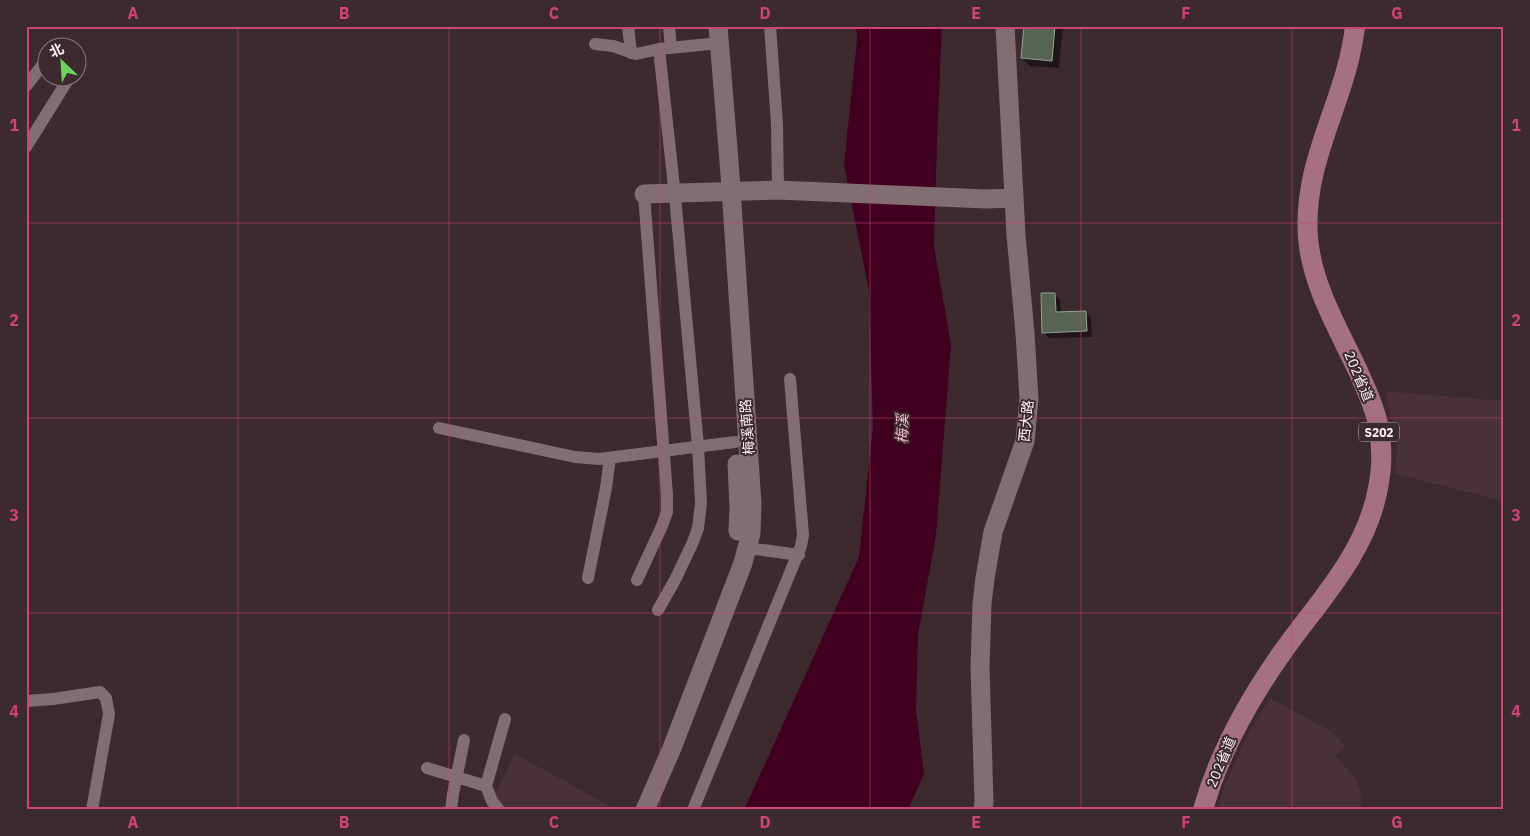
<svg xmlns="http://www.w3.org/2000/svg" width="1530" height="836" font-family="'IBM Plex Sans','Noto Sans SC',sans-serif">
<rect width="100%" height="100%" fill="#3c2a2f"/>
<!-- built -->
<path fill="#4a3038" d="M1385,391l119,10v100l-109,-27 2,-24 -2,-17z
M1270,698l59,32 17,17 -10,9 19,22 5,12 2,15 -6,5h-139l8,-26 25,-54z
M515,754l102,56h-106l-18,-12z"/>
<!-- water -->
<path fill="#41001e" d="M856,26h86l-5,114 -3,106 17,99 -15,191 -18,98 -2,77 8,63 -16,36h-164l115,-253 14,-130 -4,-136 -25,-126 13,-125z"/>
<!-- shadow -->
<path fill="#0007" d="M1025,26h38l-4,42 -29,-2 -8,-8z
M1055,294l5,6 1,13 25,-1 5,5 1,20 -43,1 -5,-5z"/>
<!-- building -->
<path fill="#576455" stroke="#93a292" d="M1024,26h31l-3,35 -31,-3z
M1041,293h14l1,19 30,-1 1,20 -45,2z"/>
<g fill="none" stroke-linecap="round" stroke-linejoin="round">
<!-- street -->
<path stroke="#826d73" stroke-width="12" d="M628,26l3,27
M669,26l2,22
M770,26l7,98 1,66
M595,44l18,2 23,8 23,-5
M26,86l22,-28
M26,147l43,-69
M439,428l136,29 24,2 136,-17
M748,548l51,7
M588,578l18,-90 4,-30
M637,580l25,-54 5,-14v-17l-23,-301
M658,610l17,-30 18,-38 5,-14 3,-25 -3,-57 -23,-250 -16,-147 61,-6
M26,701l27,-2 47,-7 6,6 3,16 -17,96
M427,768l59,18 6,15 7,9
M486,786l19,-67
M451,810l2,-16 11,-54
M693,810l108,-264 2,-11 -13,-156"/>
<!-- secondary -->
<path stroke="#826d73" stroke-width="19" d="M644,194l134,-4 208,9 28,-1
M737,464l2,43 -1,24
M645,810l27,-62 71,-185 8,-30 1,-29 -22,-330 -12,-148
M983,810l1,-8 -4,-135 2,-63 3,-26 8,-46 32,-91 4,-42 -4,-66 -9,-98 -11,-209"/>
<!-- primary -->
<path stroke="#a57181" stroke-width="20" d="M1203,810c16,-58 46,-111 81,-160 35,-49 80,-95 93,-157 5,-22 6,-45 1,-68 -3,-18 -12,-35 -19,-52 -20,-43 -47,-87 -51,-135 -6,-79 39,-137 47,-212"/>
</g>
<!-- grid -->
<path fill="none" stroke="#ce437a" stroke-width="1" stroke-opacity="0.55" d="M238,26v784M449,26v784M660,26v784M870,26v784M1081,26v784M1292,26v784M26,223h1478M26,418h1478M26,613h1478"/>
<g text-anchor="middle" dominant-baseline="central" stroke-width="4" stroke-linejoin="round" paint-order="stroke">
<!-- shield labels -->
<rect fill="#3c2a2f" stroke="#c3b5b9" stroke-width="1" x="1359" y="422.5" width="40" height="19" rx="4"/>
<g font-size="12" font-weight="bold" fill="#fdf1f4">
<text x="1379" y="432">S202</text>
</g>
<!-- street labels -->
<g font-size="14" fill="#fdf1f4" stroke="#3c2a2f">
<text transform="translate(1359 376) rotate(67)">202省道</text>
<text transform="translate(1026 421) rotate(-84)">西大路</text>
<text transform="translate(747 427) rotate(-94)">梅溪南路</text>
<text transform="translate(1221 762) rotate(-67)">202省道</text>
</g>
<!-- water labels -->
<g font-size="15" font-style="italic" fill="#efbac9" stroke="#3c2a2f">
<text transform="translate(902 429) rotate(-89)">梅溪</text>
</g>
</g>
<!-- border -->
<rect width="1530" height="836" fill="none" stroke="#3c2a2f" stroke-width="55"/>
<!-- north arrow -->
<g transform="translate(62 62) rotate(335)"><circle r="24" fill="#3c2a2f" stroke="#897a7e"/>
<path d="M0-4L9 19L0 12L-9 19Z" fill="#6cd362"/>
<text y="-8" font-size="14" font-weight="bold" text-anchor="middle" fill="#fdf1f4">北</text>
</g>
<rect x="28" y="28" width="1474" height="780" fill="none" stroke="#ce437a" stroke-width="2"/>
<g font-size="16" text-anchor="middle" font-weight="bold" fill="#ce437a">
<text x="133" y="19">A</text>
<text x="344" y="19">B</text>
<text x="554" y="19">C</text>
<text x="765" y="19">D</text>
<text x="976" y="19">E</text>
<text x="1186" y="19">F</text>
<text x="1397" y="19">G</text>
<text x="14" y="131">1</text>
<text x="1516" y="131">1</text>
<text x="14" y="326">2</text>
<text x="1516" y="326">2</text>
<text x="14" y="521">3</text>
<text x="1516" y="521">3</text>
<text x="14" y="717">4</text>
<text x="1516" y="717">4</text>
<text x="133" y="828">A</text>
<text x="344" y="828">B</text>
<text x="554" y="828">C</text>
<text x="765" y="828">D</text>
<text x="976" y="828">E</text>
<text x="1186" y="828">F</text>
<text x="1397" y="828">G</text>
</g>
</svg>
